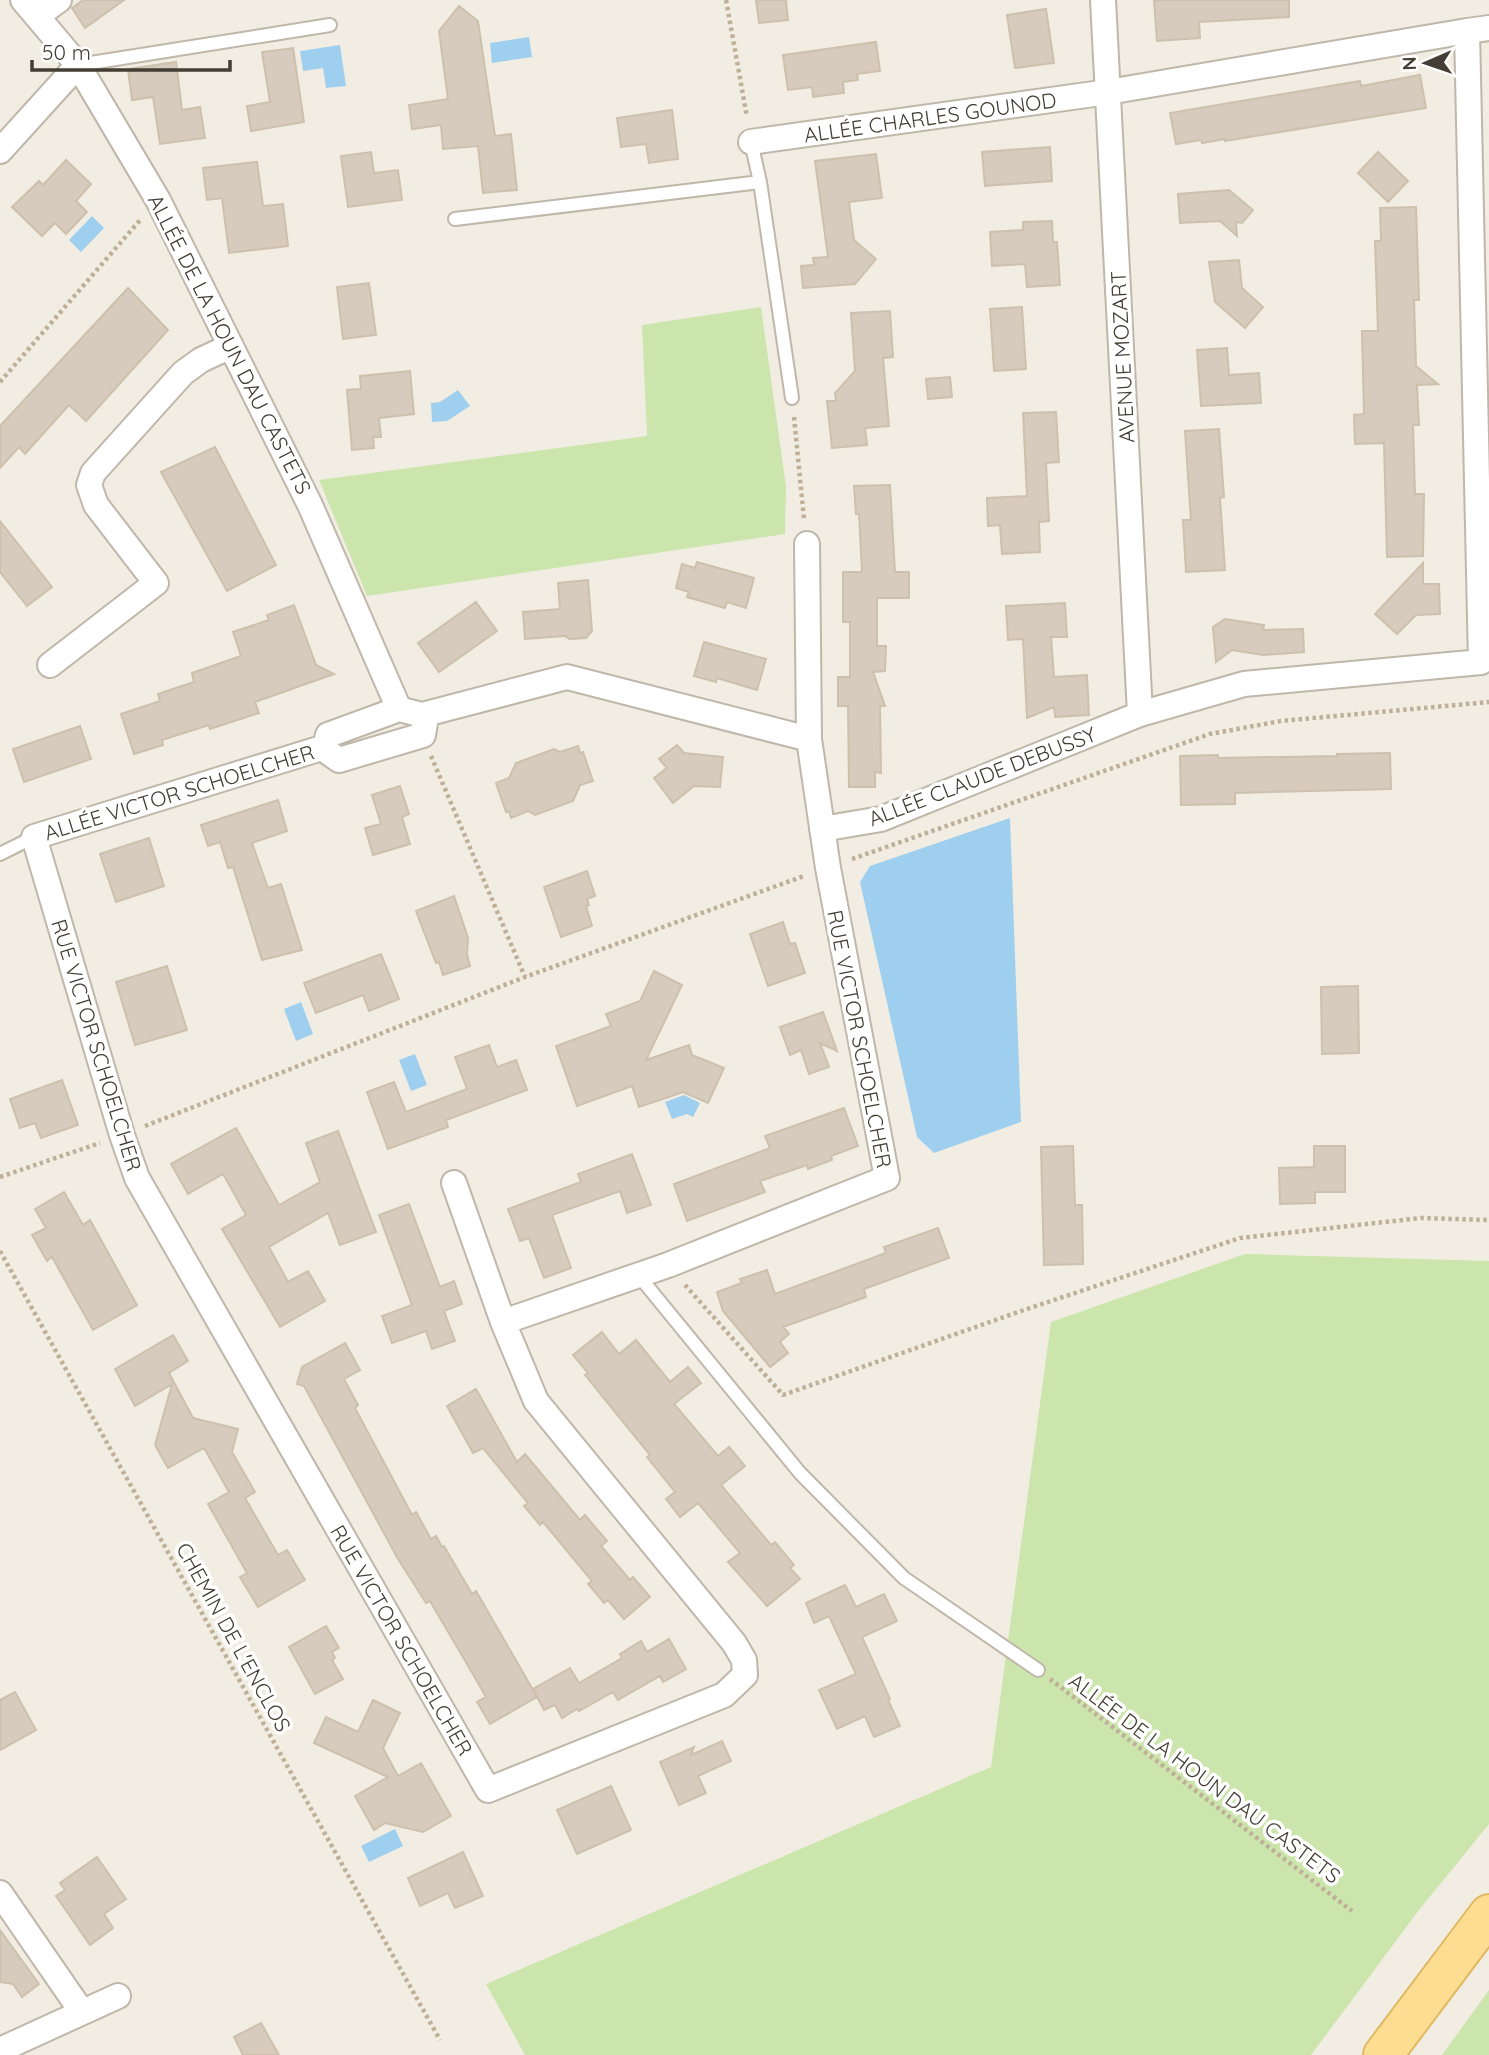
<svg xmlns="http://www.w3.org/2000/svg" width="1489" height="2055" font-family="Quicksand,sans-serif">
<rect width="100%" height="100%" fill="#f1ede3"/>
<!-- green -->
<path fill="#cce5ac" d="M761,307l25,180 -1,47 -418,62 -48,-116 328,-44 -5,-111z
M1245,1254l244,7v563l-70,86 -108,145h-786l-39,-71 505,-217 60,-445z
M1489,1990v65h-47z"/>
<!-- water -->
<path fill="#9fcfee" d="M529,37l3,20 -40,6 -2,-20z
M340,45l6,41 -20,2 -3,-20 -20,3 -3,-20z
M92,216l12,12 -23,24 -12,-12z
M458,390l12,16 -23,15 -15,1 -1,-19 9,-1z
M1010,818l11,304 -87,31 -17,-16 -57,-255 10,-16z
M301,1002l12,32 -17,7 -12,-32z
M415,1054l12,31 -16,6 -12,-31z
M684,1095l16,8 -7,14 -6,-3 -15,5 -7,-17z
M395,1829l8,17 -34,16 -8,-16z"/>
<!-- building -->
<path fill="#d6cbbc" stroke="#cdc0ac" stroke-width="2" d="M83,0h41l-39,28 -13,-20z
M756,0h30l2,20 -29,3z
M1154,0h135v17l-90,5 1,16 -43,3z
M459,6l19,15 17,115 16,-2 6,56 -34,3 -5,-47 -35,3 -2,-24 -29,4 -3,-24 39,-6 -9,-68z
M1046,9l8,54 -39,5 -8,-53z
M876,42l4,29 -23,3 1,6 -15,2 1,11 -31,4 -1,-10 -24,3 -5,-35z
M293,48l11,74 -53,9 -4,-25 23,-4 -8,-50z
M176,62l6,48 18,-3 5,31 -45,6 -7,-47 -21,3 -4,-31z
M1420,75l6,33 -201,33v-2l-23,4 -1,-3 -25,4 -6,-31 190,-32 1,5z
M672,110l6,49 -29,4 -3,-19 -25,3 -4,-29z
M1050,147l2,34 -67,5 -3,-34z
M371,152l3,21 24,-3 4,30 -54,7 -7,-51z
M1378,152l30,29 -20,21 -30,-29z
M876,154l6,44 -33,4 5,38 22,19 -21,25 -52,4 -2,-22 13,-1 -1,-7 15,-1 -13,-96z
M66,160l25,24 -15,17 11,11 -21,22 -11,-11 -13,13 -30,-29 27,-26 4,4z
M257,162l6,44 20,-2 5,42 -59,7 -7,-55 -15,2 -4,-32z
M1229,190l24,20 -11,13 -6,-1 1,14 -17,-15 -40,2 -2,-29z
M1416,207l3,93h-5l2,66 22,18 -21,1 2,40h-6l2,69h9l-1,62 -36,1 -3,-114 -29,1 -1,-29 10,-1 -2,-83h16l-3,-90h6l-1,-33z
M1052,221l1,21h4l3,43 -33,2 -2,-23 -33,2 -2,-34 33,-2v-8z
M1239,260l3,28 21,19 -18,21 -30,-26 -6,-40z
M369,283l7,52 -33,4 -6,-52z
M128,288l40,42 -82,91 -17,-16 -44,49 -6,-7 -19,21v-42z
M1022,307l4,62 -32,2 -4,-62z
M890,311l3,46 -10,1 6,68 -24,2 2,17 -35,3 -5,-47h9l-1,-8 20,-22 -4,-58z
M1227,348l2,27 30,-2 2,30 -60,3 -4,-56z
M410,371l4,43 -35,4 2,19h-8l1,11 -22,2 -5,-60 14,-1 -1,-13z
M950,377l2,20 -24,2 -2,-20z
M1056,412l3,50 -13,1 3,58 -10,1 1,30 -38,2 -2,-29 -12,1 -1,-28 40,-2 -4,-83z
M1219,429l5,68 -4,1 5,72 -39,2 -3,-52h8l-6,-89z
M215,447l61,118 -49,26 -66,-119z
M890,485l5,87h14v26h-32v48h9l-1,25 -12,1 12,34h-5l1,67 -6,-1v15h-26l-1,-81h-10v-29h12v-55h-7v-50h19l-3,-58h-3l-2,-28z
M0,521l52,66 -25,19 -27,-34z
M697,562l57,16 -8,30 -19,-6 -2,6 -38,-11 2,-5 -13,-4 6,-24 13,4z
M1423,563v21h16l1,30 -24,1 -19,19 -22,-20z
M588,580l4,51 -6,7 -17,1 -4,-3 -40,3 -2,-27 37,-3 -2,-26z
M476,602l21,29 -58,41 -21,-29z
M1065,603l2,34h-16l3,40 33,-2 2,40 -34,2 -1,-10 -27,11 -4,-79 -15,1 -2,-34z
M294,605l22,60 18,9 -79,28 4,11 -49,16 -1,-4 -47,15 1,5 -29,9 -13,-40 39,-13 -2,-7 36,-12 -2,-9 49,-17 -8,-24 36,-12 -2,-5z
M1225,619l39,6 -1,5 40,-1 1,23 -41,3 -31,-5 -16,12 -3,-35z
M704,642l62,17 -9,31 -40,-12 -1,4 -22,-6z
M80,726l11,33 -67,23 -11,-33z
M677,745l7,8 39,4 -3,30 -26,-1 -21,17 -19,-25 13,-10 -8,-9z
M578,746l2,7 3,-1 10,29 -13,4 -7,16 -38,14 -7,-4 -17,7 -2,-7 -3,1 -10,-29 13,-5 7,-15 38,-14 6,3z
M1390,753l1,36 -156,4v11l-54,1 -1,-49 38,-1v3l119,-2v-2z
M400,786l9,28 -7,3 8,27 -37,11 -8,-27 16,-4 -9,-29z
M278,800l9,31 -35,12 16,45 13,-4 21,66 -40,10 -29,-93 -5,1 -8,-26 -12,4 -7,-21z
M149,838l15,48 -48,16 -16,-48z
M587,871l8,25 -8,3 2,6 -3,1 6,20 -31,11 -17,-50z
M454,896l14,42 -1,16 3,12 -27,9 -4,-13 -3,1 -20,-52z
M783,922l7,22 5,-1 10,30 -37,13 -18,-52z
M381,954l18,45 -30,12 -6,-16 -47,18 -12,-30z
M167,966l20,64 -52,15 -19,-63z
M654,971l28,14 -36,75 43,-15 3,10 32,13 -16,35 -25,-11 -44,15 -7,-21 -55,20 -21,-60 55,-20 -5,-12 34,-13z
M1358,986l1,67 -37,1 -1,-67z
M823,1012l14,39 -17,-8 9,24 -20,7 -8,-24 -11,5 -10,-28z
M489,1045l8,22 19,-7 11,30 -81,30 2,7 -60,22 -21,-57 27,-10 12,30 61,-23 -12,-32z
M62,1080l16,45 -37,13 -6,-15 -15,5 -10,-29z
M844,1108l14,38 -27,10 1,4 -24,9 -1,-4 -47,16 5,11 -78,29 -13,-37 96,-36 -5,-12z
M236,1128l43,77 41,-23 -14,-39 32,-12 38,101 -36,13 -12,-32 -59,34 19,35 20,-11 17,30 -45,26 -58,-98 24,-14 -23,-41 -35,20 -17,-30z
M1073,1146l2,59h7l1,59 -39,1 -3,-118z
M1314,1146h31v46h-30v11l-35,1 -1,-36 35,-1z
M632,1154l19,51 -24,8 -7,-22 -68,24 19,53 -27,10 -15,-40 -9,3 -12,-32 73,-27 -3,-8z
M64,1192l19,33 7,-5 47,85 -44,25 -41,-73 -5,4 -15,-26 14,-7 -11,-19z
M409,1204l31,83 14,-6 8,23 -18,7 11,30 -23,8 -6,-18 -34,12 -10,-27 30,-11 -33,-90z
M938,1228l11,30 -85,31 2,8 -83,30 6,7 -9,8 8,11 -18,14 -47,-56 -6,-19 25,-9 -2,-4 27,-9 8,24 111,-41 -2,-6z
M602,1332l17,22 17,-14 34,42 18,-15 13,16 -27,21 44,52 11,-9 16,19 -24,19 50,60 4,-3 19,23 -4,3 10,11 -33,27 -39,-44 12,-9 -42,-50 -18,14 -14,-18 9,-7 -28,-35 3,-2 -65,-80 3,-2 -15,-18z
M173,1335l15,26 -19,12 24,45 45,11 -6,23 23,40 -10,6 33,57 9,-5 18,30 -47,27 -18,-30 7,-4 -39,-69 21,-12 -25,-44 -36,20 -13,-23 17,-61 -37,22 -20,-37z
M345,1343l15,27 -16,9 14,26 -3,3 57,107 4,-3 15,27 5,-3 6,11 2,-1 28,48 4,-3 61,106 -47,27 -13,-22 9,-5 -12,-21 -44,-75 -4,2 -28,-44 -94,-173 -7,-2 5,-17z
M476,1389l41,73 8,-8 55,66 5,-5 22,26 -6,5 29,34 3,-3 17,20 -26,22 -16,-19 -4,3 -16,-19 4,-3 -49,-59 -3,3 -16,-19 4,-3 -45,-55 -10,5 -26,-47z
M845,1585l11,22 28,-13 13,27 -35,16 28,62 -2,1 12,26 -26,11 -9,-21 -28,13 -18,-39 37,-16 -27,-58 -15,7 -8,-20z
M326,1626l13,22 -7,4 3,6 -3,2 11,19 -28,15 -26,-47z
M669,1639l17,30 -23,13 -3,-6 -42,24 -5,-8 -34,19 -2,-2 -15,9 -7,-13 -11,5 -11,-21 37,-21 9,15 43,-25 -2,-4 21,-13 6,11z
M15,1692l21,38 -36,20v-50z
M373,1700l27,13 -17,35 15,28 23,-13 30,53 -28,16 -38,-9 -11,7 -19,-34 33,-19 -74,-34 12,-26 32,15z
M722,1741l9,20 -33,15 8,17 -27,12 -19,-43 34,-15 -3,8z
M611,1786l20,44 -54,24 -20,-44z
M463,1852l20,44 -28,12 -7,-15 -28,13 -12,-28z
M97,1857l29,42 -22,15 9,14 -23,17 -34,-49 9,-6 -5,-7z
M0,1930l39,54 -17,13 -9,-13 -13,-2z
M261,2023l18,32h-36l-9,-18z"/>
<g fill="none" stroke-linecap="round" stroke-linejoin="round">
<!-- service casing -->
<g stroke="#bfb7a9" stroke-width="16">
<path id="service" d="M78,65l252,-40
M751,142l9,40 32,216
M455,219l305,-37
M0,854l34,-17
M639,1276l161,197 104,105 134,92"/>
</g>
<!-- minor casing -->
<g stroke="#bfb7a9" stroke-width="28">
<path id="minor" d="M23,0l55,65 80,135 152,305 89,204
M1103,0l37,714
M37,16l22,-16
M1467,31l22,-3
M751,142l357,-50 359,-61 14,631 -237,22 -104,30 -259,105 -59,10
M0,151l78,-86
M50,665l106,-82 -60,-78 -7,-20 4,-12 90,-100 18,-13 30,-14
M399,709l-71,26 -3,12 -291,90 88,298 15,43 351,612 236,-95 21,-20 -1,-15 -10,-17 -198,-242 -33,-79 165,-57 219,-87 -59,-310 -19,-129 -2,-195
M399,709l23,6 145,-38 242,62
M325,747l4,6 10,7 84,-25 2,-12 -3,-8
M454,1183l49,139
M0,1893l82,119
M0,2050l118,-54"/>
</g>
<!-- primary casing -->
<g stroke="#e0b962" stroke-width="42">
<path id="primary" d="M1383,2055l106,-141"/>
</g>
<!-- path -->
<path stroke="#beb098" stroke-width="4.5" stroke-dasharray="3.5 3.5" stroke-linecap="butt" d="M726,0l21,117
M0,382l141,-163
M794,417l10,102
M431,756l94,221
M852,859l358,-125 71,-13 208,-19
M145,1126l380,-149 279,-101
M0,1177l100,-34
M0,1251l440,789
M685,1285l98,110 238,-84 219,-73 181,-20 68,2
M1050,1679l302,232"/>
<!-- service -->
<use href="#service" stroke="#fff" stroke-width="12"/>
<!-- minor -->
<use href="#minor" stroke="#fff" stroke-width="24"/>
<!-- primary -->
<use href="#primary" stroke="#fcdd91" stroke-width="38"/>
</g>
<g text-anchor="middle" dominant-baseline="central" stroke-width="7" stroke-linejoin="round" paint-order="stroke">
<!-- street labels -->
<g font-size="21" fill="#433d34" stroke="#fff">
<text transform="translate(930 117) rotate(-8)">ALLÉE CHARLES GOUNOD</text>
<text transform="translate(230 344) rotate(63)">ALLÉE DE LA HOUN DAU CASTETS</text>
<text transform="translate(1122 357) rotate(-93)">AVENUE MOZART</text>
<text transform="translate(982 776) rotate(-21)">ALLÉE CLAUDE DEBUSSY</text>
<text transform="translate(179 792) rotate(-17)">ALLÉE VICTOR SCHOELCHER</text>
<text transform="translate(860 1039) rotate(79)">RUE VICTOR SCHOELCHER</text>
<text transform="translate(97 1045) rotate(73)">RUE VICTOR SCHOELCHER</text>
<text transform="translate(234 1637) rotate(61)">CHEMIN DE L'ENCLOS</text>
<text transform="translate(402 1640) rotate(60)">RUE VICTOR SCHOELCHER</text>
<text transform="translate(1205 1778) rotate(37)">ALLÉE DE LA HOUN DAU CASTETS</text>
</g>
</g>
<!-- north arrow -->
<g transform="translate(1426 63) rotate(268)" stroke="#ffffff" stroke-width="5" paint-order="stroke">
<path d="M0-5L12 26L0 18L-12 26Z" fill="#433d34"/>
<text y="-10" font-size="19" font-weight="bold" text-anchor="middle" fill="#433d34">N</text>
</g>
<!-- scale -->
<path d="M32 60v10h198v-10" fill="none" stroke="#433d34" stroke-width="3.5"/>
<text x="42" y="60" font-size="21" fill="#433d34" stroke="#ffffff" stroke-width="5" paint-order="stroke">50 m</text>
</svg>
